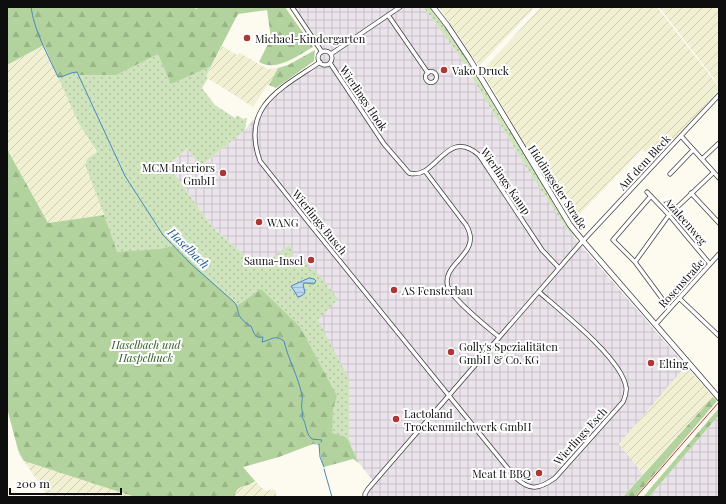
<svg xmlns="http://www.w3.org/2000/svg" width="726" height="504" font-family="'Playfair Display',serif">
<defs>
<pattern id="industrial-grid" width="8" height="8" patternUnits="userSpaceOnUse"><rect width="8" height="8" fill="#ebe3eb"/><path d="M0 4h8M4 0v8" fill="none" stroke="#c8c2c8"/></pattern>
<pattern id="farmland-furrows" width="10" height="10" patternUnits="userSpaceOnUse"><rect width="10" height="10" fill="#f1f0d3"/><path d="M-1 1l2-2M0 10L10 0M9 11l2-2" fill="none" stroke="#cdcdb4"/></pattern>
<pattern id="green-dots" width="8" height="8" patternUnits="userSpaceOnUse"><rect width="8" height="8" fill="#cfe4bd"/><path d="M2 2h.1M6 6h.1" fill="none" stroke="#b1c2a1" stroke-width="1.8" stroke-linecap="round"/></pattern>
<pattern id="forest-firs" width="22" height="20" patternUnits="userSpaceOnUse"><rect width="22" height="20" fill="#b3d39e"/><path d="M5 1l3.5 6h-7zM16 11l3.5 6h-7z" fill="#99b487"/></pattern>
<pattern id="water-rules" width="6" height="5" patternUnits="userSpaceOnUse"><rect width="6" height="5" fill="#bad8ef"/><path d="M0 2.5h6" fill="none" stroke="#9fb8cc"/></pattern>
</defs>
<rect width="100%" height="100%" fill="#fdfbf0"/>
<!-- industrial -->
<path fill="url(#industrial-grid)" d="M292,7l132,1 34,46 66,110 42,64 120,138 -67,78 24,30 -20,23h-260l10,-16 -14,-18 -11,-23 -47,-137 -88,-75 -45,-63 19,-16 14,17 44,-36 27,-34 48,-34 -1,-6 3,-4z
M719,415v82h-70z"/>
<!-- farmland -->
<path fill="url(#farmland-furrows)" d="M439,7h96l-56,59z
M541,7h116l62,80v3l-66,72 -11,-13 -68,71 -47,-72 -45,-77z
M659,7h60v78z
M44,45l35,79 18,29 -2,37 9,25 -56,8 -41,-74v-84z
M222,46l15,9 3,-2 22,13 7,3 9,-1 -9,17 -3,2 -13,20 -47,-30z
M686,366l27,31 -70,77 -24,-30z
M24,461l111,36h-87z
M255,481l10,10 10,-2 2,8h-43l2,-6 2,-3 15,-4z"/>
<!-- green -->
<path fill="url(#green-dots)" d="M420,7h12l37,51 114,183c-8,-3 -12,-7 -17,-13l-42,-64 -66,-110 -34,-46z
M35,26l177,38 -6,13 2,1 -6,10 13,17 20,13 2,-3 6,4 4,-1 -2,12 -44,36 -14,-17 -19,16 45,63 47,40 29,-23 4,5 -1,7 2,3 14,2v7l7,1 23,29 -20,21 31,59v60l3,5 -4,4 -36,-10 -281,20 -7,3 -5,-7 6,-25 -18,-190 99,-19 -20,-53c-1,-10 4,-9 11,-15l-18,-28z"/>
<!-- forest -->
<path fill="url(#forest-firs)" d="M7,7h187l2,2 4,-2h85l28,40c-16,9 -36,25 -54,15l12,-24 -4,-28 -29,4 -27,52 -40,18 -13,-30 -42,21h-37l-1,-3c-8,0 -13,5 -20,5l-14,-32 -37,20z
M315,50l-1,11 -38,27 -7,-3 9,-17 10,-3z
M7,149l41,74 56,-8 13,37 43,-3 13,-3 61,56 3,4 24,-17 39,38 37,69 -4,13 -1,24 13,4 3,3 11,23 -6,-4 -29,8 -2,-3 -3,-19 -6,-1 -34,13 -36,10 12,14c-8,8 -17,1 -21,16h-99l-111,-36 -6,-11 -11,-42z
M713,397l4,4 -82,96h-12z
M719,408v7l-70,82h-6z"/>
<!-- water -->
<path fill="url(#water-rules)" stroke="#4a89be" d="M309,278l5,1 2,2 -2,3 -9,-1 -2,1 2,9 -4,3 -3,1 -7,-11z"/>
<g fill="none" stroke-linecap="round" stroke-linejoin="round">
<!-- stream -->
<path stroke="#4a89be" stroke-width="1" d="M31,7c3,24 17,48 27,70 7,0 12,-5 19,-5l48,104 38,59 28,29 43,38c4,4 3,8 5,13 2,4 8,10 12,11 3,7 4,13 12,11l-1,5c9,-2 13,-8 22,-1 4,18 14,35 18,54 1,6 -2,12 1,18l-1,4c5,7 3,16 10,22l10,1 -1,2
M319,444l1,13 4,10
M324,469l8,28"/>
<!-- minor casing -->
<g stroke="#414141" stroke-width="5">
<path id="minor" d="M292,7l30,45
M388,15l40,58
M318 58a7 7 0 1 1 14 0a7 7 0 1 1-14 0Z
M331,54l69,-47
M320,62c-38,26 -80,44 -60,99l49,62 205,253c15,15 24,14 41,2l68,-76c2,-5 4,-9 3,-15 -4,-28 -65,-76 -87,-95
M330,63l54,81 25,29c28,8 36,-47 70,-18l63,95 17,18
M425.5 77a5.5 5.5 0 1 1 11 0a5.5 5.5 0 1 1-11 0Z
M681,136l38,42
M702,159l17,-16
M425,171l41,54c18,29 -26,38 -18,62 5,13 39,40 51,50
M670,174l23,-24
M647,192l22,23 41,49
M691,193l28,30
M651,196l-38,44 22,22 34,46
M635,262l34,-47 44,-42
M679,298l40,38
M656,324l63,-70
M365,497v-3l3,-5 212,-245 139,-149"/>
</g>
<!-- tertiary casing -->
<g stroke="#414141" stroke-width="6">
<path id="tertiary" d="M433,7l14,18 22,33 101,167 13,16 136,157"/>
</g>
<!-- minor -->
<use href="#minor" stroke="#fff" stroke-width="3.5"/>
<!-- tertiary -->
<use href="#tertiary" stroke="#fff" stroke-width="4.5"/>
<!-- rail -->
<path stroke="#ae3636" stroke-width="1" d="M636,497l83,-95"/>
</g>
<!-- markers -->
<g fill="#ae3636" stroke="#fff" stroke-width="1.5">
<circle cx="247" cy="38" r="4"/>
<circle cx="444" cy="70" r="4"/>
<circle cx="223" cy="173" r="4"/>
<circle cx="259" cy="222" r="4"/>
<circle cx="311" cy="260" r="4"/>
<circle cx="394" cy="290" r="4"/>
<circle cx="451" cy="352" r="4"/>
<circle cx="651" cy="363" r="4"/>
<circle cx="396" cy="419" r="4"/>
<circle cx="539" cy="473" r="4"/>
</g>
<g text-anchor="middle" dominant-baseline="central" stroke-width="4" stroke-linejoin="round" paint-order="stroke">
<!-- poi labels -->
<g font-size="11" fill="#0e0e0e" stroke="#fff" text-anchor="start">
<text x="255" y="38">Michael-Kindergarten</text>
<text x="452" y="70">Vako Druck</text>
<text x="215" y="167" text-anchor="end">MCM Interiors<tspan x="215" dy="13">GmbH</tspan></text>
<text x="267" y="222">WANG</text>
<text x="303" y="260" text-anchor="end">Sauna-Insel</text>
<text x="402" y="290">AS Fensterbau</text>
<text x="459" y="346">Golly's Spezialitäten<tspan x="459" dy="13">GmbH &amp; Co. KG</tspan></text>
<text x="659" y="363">Elting</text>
<text x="404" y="413">Lactoland<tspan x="404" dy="13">Trockenmilchwerk GmbH</tspan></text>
<text x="531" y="473" text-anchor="end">Meat It BBQ</text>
</g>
<!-- street labels -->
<g font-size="11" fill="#0e0e0e" stroke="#fff">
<text transform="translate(364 98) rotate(56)">Wierlings Hook</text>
<text transform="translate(644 162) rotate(-47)">Auf dem Bleck</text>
<text transform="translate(506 181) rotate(55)">Wierlings Kamp</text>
<text transform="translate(558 187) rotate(57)">Hiddingseler Straße</text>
<text transform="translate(686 221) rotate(49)">Azaleenweg</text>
<text transform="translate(320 222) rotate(51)">Wierlings Busch</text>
<text transform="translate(681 283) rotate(-48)">Rosenstraße</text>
<text transform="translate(580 436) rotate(-48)">Wierlings Esch</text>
</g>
<!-- park labels -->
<g font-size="11" font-style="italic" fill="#2e5e25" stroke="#fff">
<text x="146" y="344">Haselbach und<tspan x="146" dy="13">Haspelhuck</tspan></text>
</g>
<!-- water labels -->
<g font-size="12" font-style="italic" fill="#255c91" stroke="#fff">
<text transform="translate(189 248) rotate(44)">Haselbach</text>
</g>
</g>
<!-- border -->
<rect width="726" height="504" fill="none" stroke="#0e0e0e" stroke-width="16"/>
<!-- scale -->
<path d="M10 488v6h111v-6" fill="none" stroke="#0e0e0e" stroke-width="2"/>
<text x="16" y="488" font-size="12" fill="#0e0e0e" stroke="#ffffff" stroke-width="3" paint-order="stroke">200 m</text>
</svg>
